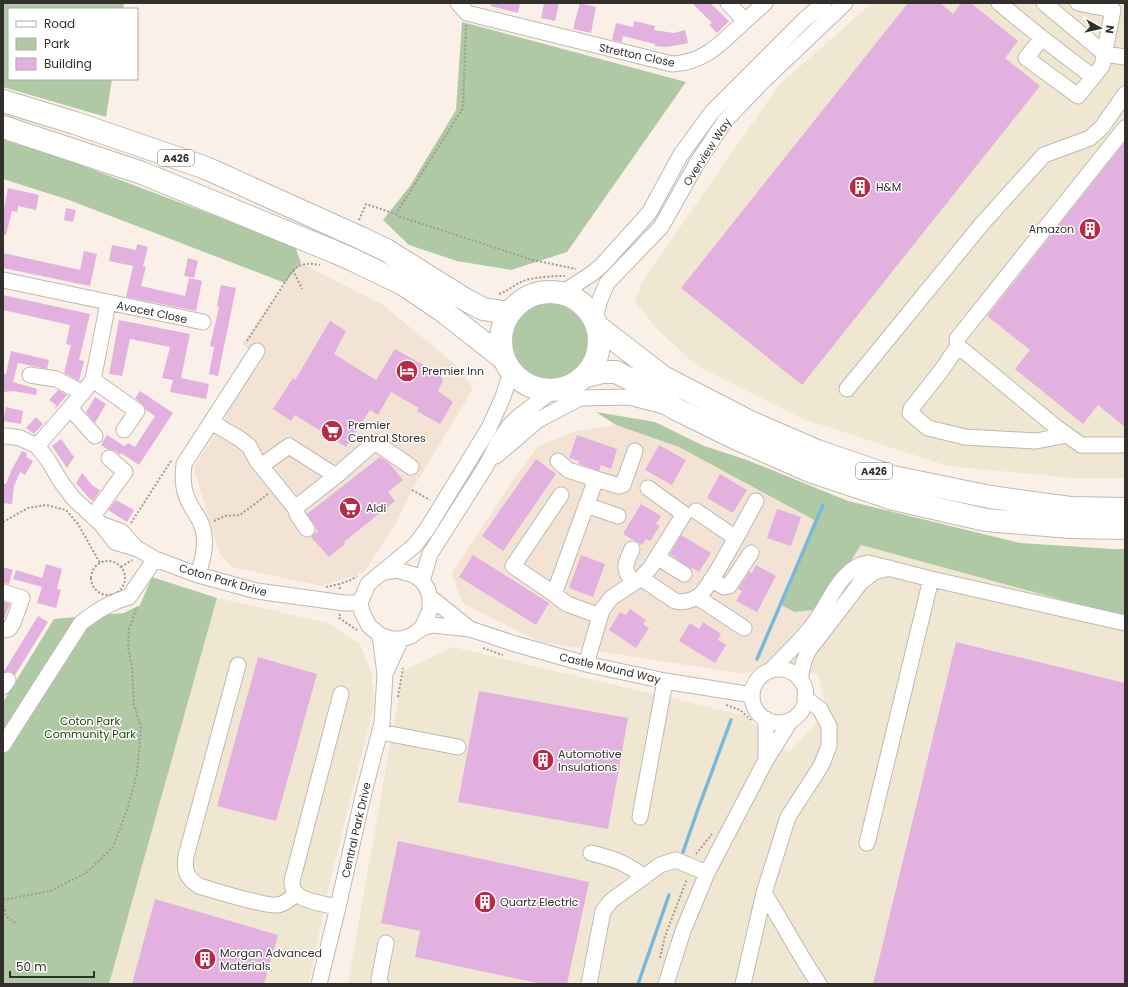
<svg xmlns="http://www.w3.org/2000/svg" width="1128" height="987" font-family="Poppins,sans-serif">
<rect width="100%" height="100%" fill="#faf0e7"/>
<!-- built -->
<path fill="#f3e3d5" d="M301,263l82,42 74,61 16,23 -61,101 -16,33 -32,49 -42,14 -90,-19 -13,-14 -25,-85 67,-110 -19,-14z
M616,425l63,22 135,74 6,88 -76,65 -204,-32 -78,-39 -10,-30 61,-93 25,-34 39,-15z"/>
<!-- industrial -->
<path fill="#f0e7d2" d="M872,3h253v475h-52l-125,-12 -145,-47 -106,-53 -40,-37 -22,-27 7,-20 137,-197z
M861,545l264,72v367h-777l55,-313 50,-24 290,68 45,38 39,-41 -9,-37 -42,-14 -32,13 76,-65z
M217,598l111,25 32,21 12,30 2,32 -44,175 -21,103h-200z"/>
<!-- green -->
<path fill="#aec9a4" d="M3,3h121l-1,6h-114v70h103l-6,38 -103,-30z
M462,22l224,60 -119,170 -56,18 -54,-9 -48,-16 -26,-25 27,-34 46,-76z
M3,140l59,18 233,88 6,17 -16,20 -216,-83 -66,-21z
M510 341a40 40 0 1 1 80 0a40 40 0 1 1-80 0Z
M596,412l59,10 49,24 43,14 101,41 172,42 93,6h12v68l-264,-72 -41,64 -25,3 -14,-7 12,-27 21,-58 -135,-73 -63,-22z
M152,577l65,21 -108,386h-106v-282l51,-83 70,-6 16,-8z"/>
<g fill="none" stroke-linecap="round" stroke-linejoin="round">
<!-- stream -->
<path stroke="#78b9db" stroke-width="3.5" d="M757,659l66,-154
M683,852l15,-43 33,-89
M638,984l31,-89"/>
</g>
<!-- building -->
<path fill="#e2b1df" d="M491,3h29l-2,10 -27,-7z
M544,3h15l-4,18 -14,-3z
M580,3l16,4 -5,26 -18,-4z
M692,3h18l19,18 -12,12 -8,-8 3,-2z
M908,3h32l13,11 8,-11h10l47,38 -13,17 35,28 -238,299 -121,-97z
M634,21l21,5 -1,4 20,3 11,-3 3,13 -21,4 -12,-1v-2l-32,-8 -1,6 -10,-2 4,-17 17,4z
M1125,142v285l-27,-22 -15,19 -68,-55 15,-19 -43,-34z
M8,188l31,7 -3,15 -18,-4 -1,6 -5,-1 -6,24h-3v-22z
M66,208l10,2 -3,12 -9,-2z
M137,244l11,3 -5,19 3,1 -5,19 44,10 4,-18 13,3 -6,30 -70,-14 7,-31 -24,-5 3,-16 24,5z
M84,251l13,3 -7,32 -87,-18v-15l77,17z
M188,258l10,3 -4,17 -10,-2z
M221,285l15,3 -18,88 -9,-2 5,-27 -4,-1 9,-39 -2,-1z
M3,295l87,19 -11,46 5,1 -5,20 -15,-8 7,-28 -5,-1 4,-19 -67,-15z
M119,320l71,14 -9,44 28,6 -3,15 -36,-7 3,-12 -11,-2 8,-31 -40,-8 -8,37 -13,-2z
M330,321l16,10 -12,23 42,26 19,-31 46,26 2,6 -5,10 15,11 -13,22 -23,-13 2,-3 -28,-16 -13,23 -8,-5 -24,37 -51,-32 -4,6 -18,-12 20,-31 2,2z
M11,351l38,9 -2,9 -29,-6 -5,19 24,7 -1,6 -23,-4 -10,1v-18h3z
M58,390l9,5 -12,14 1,-4 -7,-5z
M140,391l33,22 -34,52 -18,-12 -1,2 -5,-4 -8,-2 -6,-4 6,-10 17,11 4,-3 7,4 20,-31 -9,-6 -4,-6 -7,-6z
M95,397l11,7 -11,19 -9,-11z
M6,407l17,4 -2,13 -18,-3z
M36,417l7,7 -9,10 -8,-6z
M577,435l40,14 -6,20 -10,-4 -2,6 -20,-7v-3l-10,-3z
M61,439l13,18 -7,11 -15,-22z
M659,445l27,15 -14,25 -27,-15z
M22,451l5,2 -1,4 7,4 -8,14 -5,-3 -6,14 -2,18 -9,-1v-19h3l5,-13z
M380,457l9,6 14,17 -15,12 7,9 -51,41 1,2 -16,13 -18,-20 7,-6 -11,-17z
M536,459l20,15 -53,77 -21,-15z
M82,473l11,13 7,4 -7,11 -5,-4 -12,-14z
M720,474l27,16 -14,23 -26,-15z
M116,500l18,10 -7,12 -19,-12z
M641,504l20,12 -5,8 4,2 -10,15 -4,-2 -4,6 -19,-11z
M777,509l24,8 -10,29 -24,-8z
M681,535l30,18 -12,19 -7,-4 -1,1 -21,-15z
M473,555l76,48 -13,22 -77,-48z
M581,555l24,9 -12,33 -24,-9z
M46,564l16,5 -5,20 4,1 -5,18 -19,-5 5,-16 -29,-8 3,-9 26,8z
M756,565l20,11 -19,36 -21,-11 6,-10 -4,-2 11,-17 3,1z
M3,567l10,3 -4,14 -6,-1z
M3,601l7,3 -7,17z
M630,609l16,11 -3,4 6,4 -13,20 -27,-18 11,-18 6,3z
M38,616l10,6 -33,53 -6,-4 -6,2z
M703,622l18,12 -3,6 8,5 -11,18 -36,-22 11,-18 9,6z
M956,642l169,41v301h-252z
M258,657l59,17 -41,147 -59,-15z
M479,691l149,27 -20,111 -150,-27z
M398,841l191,41 -22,102h-25l-127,-27 5,-26 -39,-8z
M155,899l123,36 -14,49h-132z"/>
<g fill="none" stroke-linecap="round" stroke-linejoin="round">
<!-- minor casing -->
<g stroke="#c1b8af" stroke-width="17">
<path id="minor" d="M458,3l9,10 205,51c34,-2 49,-21 73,-43l-17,-18
M999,3l43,35 -16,20 52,38 24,-30 11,-56 -35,-7
M1044,3l61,51 20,3
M745,21l20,-18
M1042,38l51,39
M3,280l200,42
M562,293l31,-20 10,-9 46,-51 31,-57 32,-44 91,-91 21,-18
M595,319l4,-17 8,-19 54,-56 36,-64 28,-42 38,-40 82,-78
M958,346l98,81 25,18h44
M30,375l26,4 27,14
M93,380l44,31 -13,19
M847,389l134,-164 63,-70 46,-17 12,-11 23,-33
M70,408l25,28
M211,422l29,17 9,7 8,15 38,47 41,-32 39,-34 36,25
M1067,435l-31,6 -71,-4 -37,-9 -18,-15 1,-4 30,-38 17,-25 -1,-7 168,-211
M3,436h4l13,2 17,8 11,14 13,22 13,17 27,25 14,18 23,7 17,10 43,16 59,16 87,12h16
M37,446l33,-38 23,-28 15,-77
M496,456l42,-36 42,-22 49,-1 35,9
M558,461l10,9 28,9
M261,466l28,-20 47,30
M586,505l32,11
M295,508l3,8 9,13
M93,516l32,-44 -16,-14
M101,524l21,8 15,17
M736,538l20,-37
M632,549c-7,17 -10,18 1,33
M657,557l27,17
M384,572l13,-2 17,5 8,6 5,7 3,9v13l-8,18 -11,8 -10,3h-10l-11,-4 -11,-9 -7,-14 -2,-9 8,-19 47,-39 12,-16 62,-101 14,-31 8,-25
M198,575c4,-14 8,-26 6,-40 -1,-15 -12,-24 -17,-37 -5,-13 -4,-21 -3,-34l73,-113
M641,578l34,23c9,2 16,0 24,-5 11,-9 29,-45 37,-58l-40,-27
M931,579l194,44
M711,580l13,7 5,-1 22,-33
M422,581l8,-27 56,-88 11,-22 12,-18 8,-8 35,-27
M3,592l19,6 -9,25 -4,6 -6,1
M554,594l-41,-28 48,-71
M430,597l40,32
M697,597l47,31
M600,616l-33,-12 -13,-10 42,-115 23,7 4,-1 12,-34
M422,628l11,-3 37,4 42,14 74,21 79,17 87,14
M586,664l16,-54 9,-12 30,-20 10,-11 33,-53 -36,-26
M238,665l-52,191c-2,15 0,21 13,30 14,4 67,21 79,19 7,-1 13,-7 18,-11
M752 696a27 27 0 1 1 54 0a27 27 0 1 1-54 0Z
M770,671c14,-15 30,-29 42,-45 17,-21 27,-58 56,-63l63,16 -64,264
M385,674l16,-35
M801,681v-8l3,-12 4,-10 31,-40 22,-29 13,-10 16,-4
M3,687l5,-7
M380,732l78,15
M3,745l78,-122c16,-12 29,-21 48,-26l26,-38
M766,760v-41
M640,817l25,-136
M591,853c23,6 34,9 53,24
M764,893c19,30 35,62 55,91
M338,907c-10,-2 -36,-6 -42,-14 -3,-3 -4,-8 -4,-12l49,-187
M319,984l19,-77 25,-111 19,-73 3,-49 -5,-39
M381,984l-2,-4 7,-37
M589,984l14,-73 8,-10 49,-36 16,-5 31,13
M666,984l17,-53 24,-58 59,-113 25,-40
M743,984l21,-91 24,-76 33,-51 8,-20v-20l-9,-17 -15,-11"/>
</g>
<!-- highway casing -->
<g stroke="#c1b8af" stroke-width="24">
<path id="highway" d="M3,101l72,22 131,45 137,62
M3,127l139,46 193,79
M361,238l25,12 80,50 17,9 26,4
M351,259l52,25 40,27 60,47
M501 341a49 49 0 1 1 98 0a49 49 0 1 1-98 0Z
M597,326l66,51 87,45 67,29 76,26 97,20 80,11 55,1
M586,376l16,-4h14l20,10 25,18 15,9 57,28 77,34 84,28 92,21 84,7 55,1"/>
</g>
<!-- path -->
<path stroke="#a29a94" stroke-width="2" stroke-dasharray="2 2" stroke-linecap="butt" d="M396,214l2,2 135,44 43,9
M359,220l7,-16 30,10 67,-106 3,-83
M293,270l9,19
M499,294c8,-3 14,-8 22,-12 11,-5 31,-6 44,-6
M247,341l46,-71c9,-7 16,-7 27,-5
M412,490l18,10
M214,521l11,-5 15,-1 28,-21
M3,522l25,-14 18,-3 20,5 12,14 22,39
M131,523l40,-62
M91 578a17 17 0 1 1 34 0a17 17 0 1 1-34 0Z
M121,567l11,-7
M326,587l13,-3
M340,589l-1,-5 12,-4 6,-4
M340,614l-1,4 18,12
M483,648l20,7
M398,697l5,-29
M726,705l14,5 12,11
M696,854l16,-20
M15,923l-9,-7 -3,-16 47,-9 36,-18 27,-26 15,-40 9,-34 4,-45 -7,-23 -2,-37 -4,-22 1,-17 8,-22
M660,958l5,-22 22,-57"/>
<!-- minor -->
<use href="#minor" stroke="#fff" stroke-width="15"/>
<!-- highway -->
<use href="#highway" stroke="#fff" stroke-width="22"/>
<!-- highway-bridge casing -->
<g stroke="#c1b8af" stroke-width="24" stroke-linecap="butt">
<path id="highway-bridge" d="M343,230l18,8
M335,252l16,7"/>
</g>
<!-- highway-bridge -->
<use href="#highway-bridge" stroke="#fff" stroke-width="22"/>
</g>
<!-- icons -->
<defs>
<g id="building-disc" transform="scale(1.15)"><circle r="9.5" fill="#ba2945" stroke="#fff"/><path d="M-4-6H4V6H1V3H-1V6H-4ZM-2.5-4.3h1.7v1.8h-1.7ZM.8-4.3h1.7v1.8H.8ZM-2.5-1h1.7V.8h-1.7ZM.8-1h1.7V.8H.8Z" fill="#fff"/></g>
<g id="hotel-disc" transform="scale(1.15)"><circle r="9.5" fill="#ba2945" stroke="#fff"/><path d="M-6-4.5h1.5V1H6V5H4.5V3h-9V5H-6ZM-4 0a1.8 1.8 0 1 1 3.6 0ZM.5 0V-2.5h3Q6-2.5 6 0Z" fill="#fff"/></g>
<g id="supermarket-disc" transform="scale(1.15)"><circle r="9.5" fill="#ba2945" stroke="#fff"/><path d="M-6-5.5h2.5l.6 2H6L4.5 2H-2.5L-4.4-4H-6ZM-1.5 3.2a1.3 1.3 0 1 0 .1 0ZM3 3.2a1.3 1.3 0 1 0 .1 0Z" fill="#fff"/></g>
</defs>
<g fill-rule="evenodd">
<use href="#building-disc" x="860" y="187"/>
<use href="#building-disc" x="1090" y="229"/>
<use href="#hotel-disc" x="407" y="371"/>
<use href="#supermarket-disc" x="332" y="431"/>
<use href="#supermarket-disc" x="350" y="508"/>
<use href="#building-disc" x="543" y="760"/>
<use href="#building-disc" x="485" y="902"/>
<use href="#building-disc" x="205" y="959"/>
</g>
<g text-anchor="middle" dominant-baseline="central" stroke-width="3" stroke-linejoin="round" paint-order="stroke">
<!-- shield labels -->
<g fill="#fff" stroke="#706d6b" stroke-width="1">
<rect x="158" y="150" width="36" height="16" rx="3"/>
<rect x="856" y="463" width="36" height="16" rx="3"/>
</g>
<g font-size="10" font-weight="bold" fill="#332f2c">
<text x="176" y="158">A426</text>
<text x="874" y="471">A426</text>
</g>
<!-- street labels -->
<g font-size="11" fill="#332f2c" stroke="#fff">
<text transform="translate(637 55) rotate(12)">Stretton Close</text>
<text transform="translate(707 152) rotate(-57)">Overview Way</text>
<text transform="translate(152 312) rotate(12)">Avocet Close</text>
<text transform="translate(223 580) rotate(16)">Coton Park Drive</text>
<text transform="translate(610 668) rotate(13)">Castle Mound Way</text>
<text transform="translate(356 830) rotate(-77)">Central Park Drive</text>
</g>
<!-- poi labels -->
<g font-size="11" fill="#332f2c" stroke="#fff" text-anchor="start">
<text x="876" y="187">H&amp;M</text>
<text x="1074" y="229" text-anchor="end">Amazon</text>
<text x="422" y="371">Premier Inn</text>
<text x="348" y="425">Premier<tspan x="348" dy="13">Central Stores</tspan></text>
<text x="366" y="508">Aldi</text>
<text x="558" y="754">Automotive<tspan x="558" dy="13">Insulations</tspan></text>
<text x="500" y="902">Quartz Electric</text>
<text x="220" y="953">Morgan Advanced<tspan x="220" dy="13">Materials</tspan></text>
</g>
<!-- park labels -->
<g font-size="11" fill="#1e410b" stroke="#fff">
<text x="90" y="721">Coton Park<tspan x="90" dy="13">Community Park</tspan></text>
</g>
</g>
<!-- border -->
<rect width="1128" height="987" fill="none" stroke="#332f2c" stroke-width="8"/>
<!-- legend -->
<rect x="8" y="8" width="130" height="72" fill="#ffffff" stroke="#adacab"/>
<rect x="16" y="21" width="20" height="6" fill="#ffffff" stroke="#adacab"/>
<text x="44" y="28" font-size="12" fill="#332f2c">Road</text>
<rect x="16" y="38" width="20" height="12" fill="#aec9a4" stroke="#adacab"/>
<text x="44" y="48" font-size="12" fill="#332f2c">Park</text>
<rect x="16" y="58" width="20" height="12" fill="#e2b1df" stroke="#adacab"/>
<text x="44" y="68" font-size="12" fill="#332f2c">Building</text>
<!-- north arrow -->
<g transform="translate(1100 28) rotate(98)" stroke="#ffffff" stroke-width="3" paint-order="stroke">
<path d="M0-3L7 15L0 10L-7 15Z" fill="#332f2c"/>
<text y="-6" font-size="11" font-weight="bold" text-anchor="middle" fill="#332f2c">N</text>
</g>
<!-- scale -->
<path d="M10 971v6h84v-6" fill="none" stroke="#332f2c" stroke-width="2"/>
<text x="16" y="971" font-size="12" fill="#332f2c" stroke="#ffffff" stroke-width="3" paint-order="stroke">50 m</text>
</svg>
